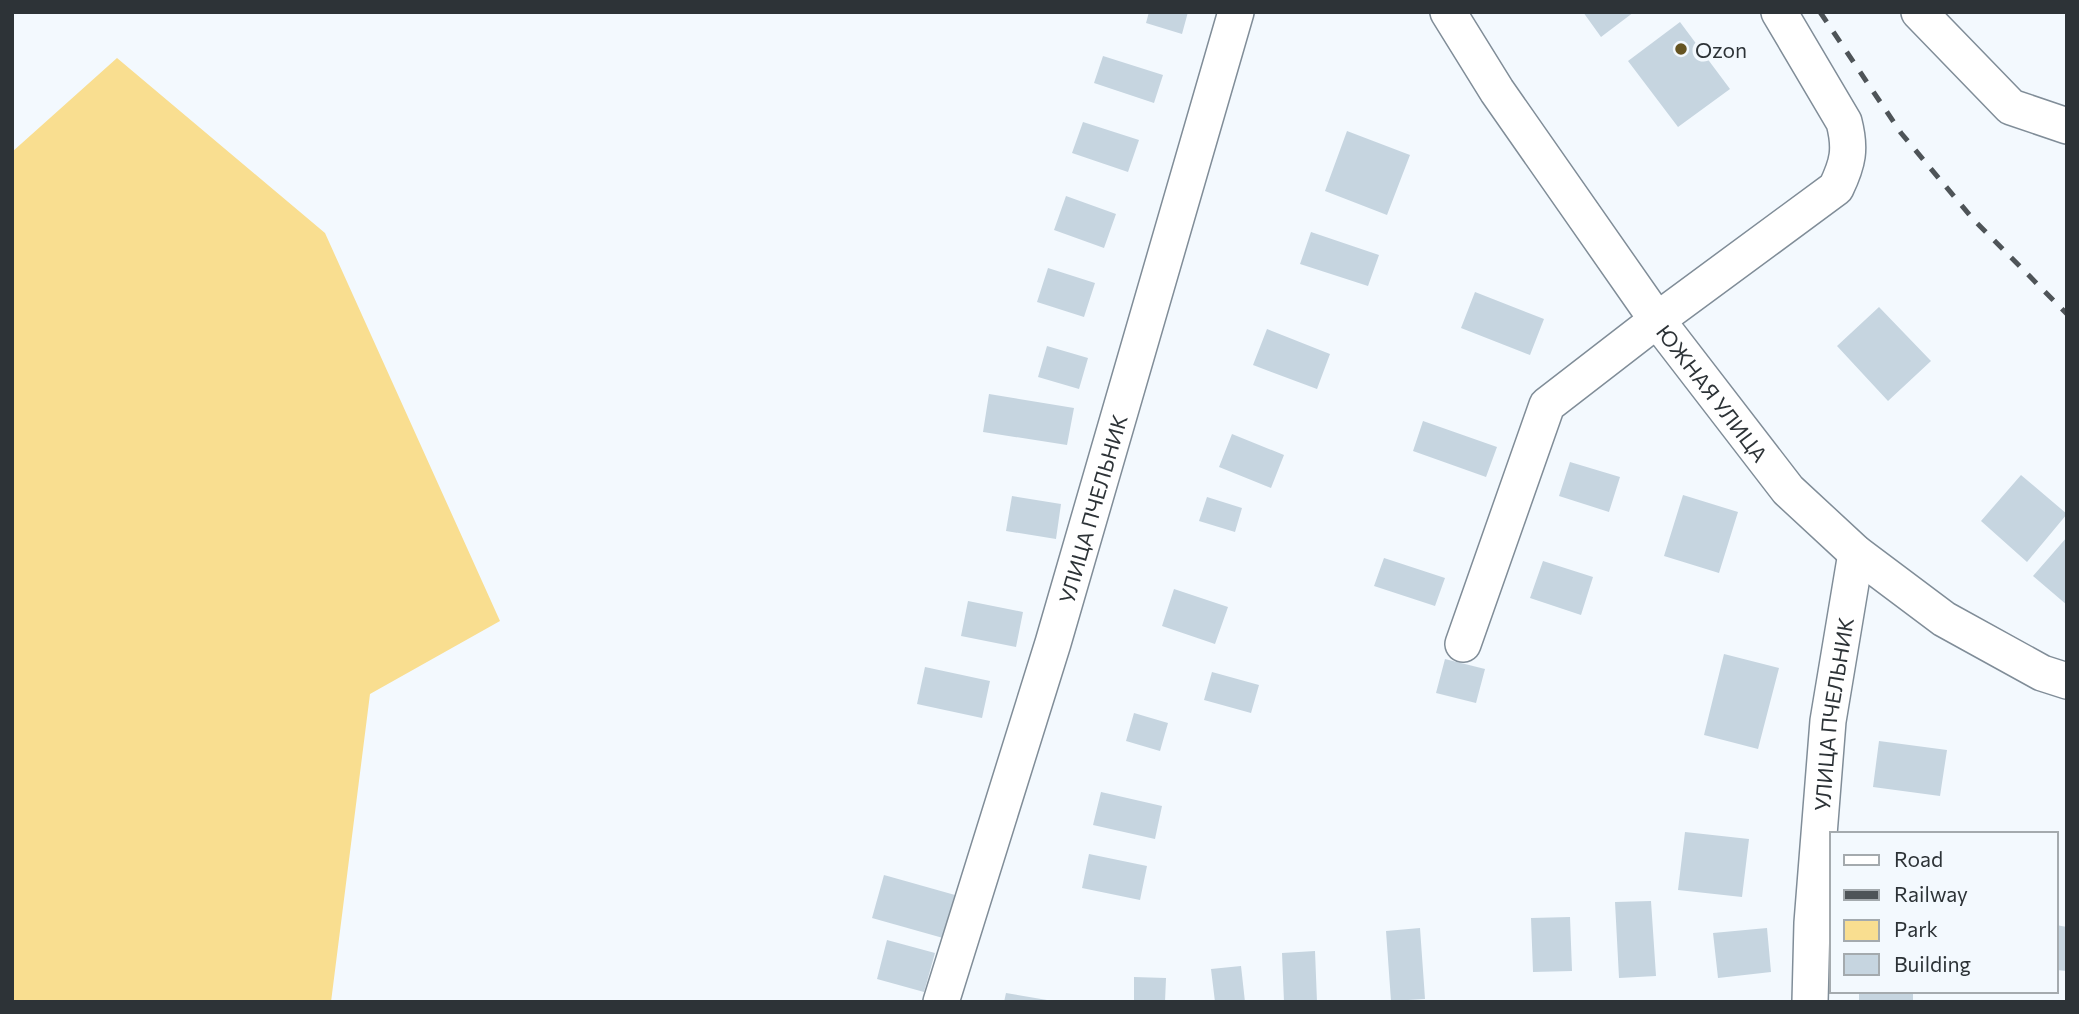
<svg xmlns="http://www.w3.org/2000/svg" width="2079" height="1014" font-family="Commissioner,sans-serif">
<rect width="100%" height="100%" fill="#f3f9fe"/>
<!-- green -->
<path fill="#f9de90" d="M117,58l208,175 175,388 -130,73 -39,308h-319v-850z"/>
<!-- building -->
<path fill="#c6d5e0" d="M1149,12h39l-6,22 -36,-11z
M1583,12h51l-33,25z
M1680,22l50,67 -52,38 -50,-66z
M1103,56l60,19 -9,28 -60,-20z
M1083,122l56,18 -11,32 -56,-19z
M1347,131l63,24 -23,60 -62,-24z
M1066,196l50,18 -12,34 -50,-18z
M1311,232l68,23 -11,31 -68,-22z
M1048,268l47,15 -11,34 -47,-15z
M1475,292l69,27 -14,36 -69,-27z
M1879,307l52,54 -43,40 -51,-55z
M1267,329l63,25 -13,35 -64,-24z
M1047,346l41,12 -9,31 -41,-12z
M989,394l85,14 -7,37 -84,-13z
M1423,421l74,26 -11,30 -73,-26z
M1232,434l52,21 -13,33 -52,-21z
M1570,462l50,15 -11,35 -50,-16z
M2021,475l46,39 -40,48 -46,-41z
M1683,495l55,17 -19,61 -55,-17z
M1012,496l49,8 -5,35 -50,-8z
M1207,497l35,11 -7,24 -36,-11z
M2067,537v68l-34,-29z
M1384,558l61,20 -10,28 -61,-20z
M1543,561l50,16 -12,38 -51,-17z
M1174,589l54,18 -13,37 -53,-18z
M968,601l55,11 -7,35 -55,-11z
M1724,654l55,14 -21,81 -54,-14z
M1445,659l40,10 -9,34 -40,-10z
M925,667l65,14 -8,37 -65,-14z
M1212,672l47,13 -8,28 -47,-13z
M1134,713l34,10 -8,28 -34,-10z
M1879,741l68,9 -7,46 -67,-9z
M1101,792l61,14 -7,33 -62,-14z
M1685,832l64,7 -7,58 -64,-7z
M1089,854l58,12 -7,34 -58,-12z
M884,875l71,20 -12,43 -71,-20z
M1651,901l5,75 -37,2 -4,-76z
M1570,917l2,54 -39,1 -2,-54z
M2056,925l11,2v44l-11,-1z
M1420,928l5,71 -34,2 -5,-70z
M1767,928l4,44 -53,6 -5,-45z
M887,940l48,13 -11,39 -47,-13z
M1315,951l2,51h-33l-2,-49z
M1241,966l4,36h-30l-4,-33z
M1134,977l32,1 -1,24h-31z
M1859,991h54v11h-54z
M1006,993l41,7 -1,2h-42z"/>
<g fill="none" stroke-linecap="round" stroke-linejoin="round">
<!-- minor casing -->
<g stroke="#808d98" stroke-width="38">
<g id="minor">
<path id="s1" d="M1448,12l49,79 160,229 131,170 68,63 88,66 98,54 25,8"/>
<path d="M1919,12l92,95 56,19"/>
<path d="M1463,644l84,-239 110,-85 179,-132c12,-25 15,-39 8,-66l-65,-110"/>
<path id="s2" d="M941,1002l112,-359 183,-631"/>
<path id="s3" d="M1810,1002l2,-79 16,-202 28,-168"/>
</g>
</g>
<!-- minor -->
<use href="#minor" stroke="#fff" stroke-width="35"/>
<!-- rail -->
<path stroke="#4e5458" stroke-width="5" stroke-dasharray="12 12" stroke-linecap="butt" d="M1820,12l81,121 72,86 94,95"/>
</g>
<!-- markers -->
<circle fill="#655422" stroke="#f3f9fe" stroke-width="2.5" cx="1681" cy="49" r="7"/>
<g text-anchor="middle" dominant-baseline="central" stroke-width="7" stroke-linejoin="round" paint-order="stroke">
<!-- poi labels -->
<g font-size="21" fill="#2d3337" stroke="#f3f9fe" text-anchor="start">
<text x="1695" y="49">Ozon</text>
</g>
<!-- street labels -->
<g font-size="21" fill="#2d3337" stroke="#f3f9fe">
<text stroke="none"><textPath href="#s1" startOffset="464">ЮЖНАЯ УЛИЦА</textPath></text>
<text stroke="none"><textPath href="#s2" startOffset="516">УЛИЦА ПЧЕЛЬНИК</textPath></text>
<text stroke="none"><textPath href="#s3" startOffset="289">УЛИЦА ПЧЕЛЬНИК</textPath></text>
</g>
</g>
<!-- border -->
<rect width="2079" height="1014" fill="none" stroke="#2d3337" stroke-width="28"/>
<!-- legend -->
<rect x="1830" y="832" width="228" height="161" fill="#f3f9fe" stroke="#a4aaae" stroke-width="2"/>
<rect x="1844" y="855" width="35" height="10" fill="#ffffff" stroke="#a4aaae" stroke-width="2"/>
<text x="1894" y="867" font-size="21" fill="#2d3337">Road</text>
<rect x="1844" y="890" width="35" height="10" fill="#4e5458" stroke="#a4aaae" stroke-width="2"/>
<text x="1894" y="902" font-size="21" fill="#2d3337">Railway</text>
<rect x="1844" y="920" width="35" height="21" fill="#f9de90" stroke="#a4aaae" stroke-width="2"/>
<text x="1894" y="937" font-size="21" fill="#2d3337">Park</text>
<rect x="1844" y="954" width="35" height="21" fill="#c6d5e0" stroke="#a4aaae" stroke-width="2"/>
<text x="1894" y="972" font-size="21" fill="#2d3337">Building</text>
</svg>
